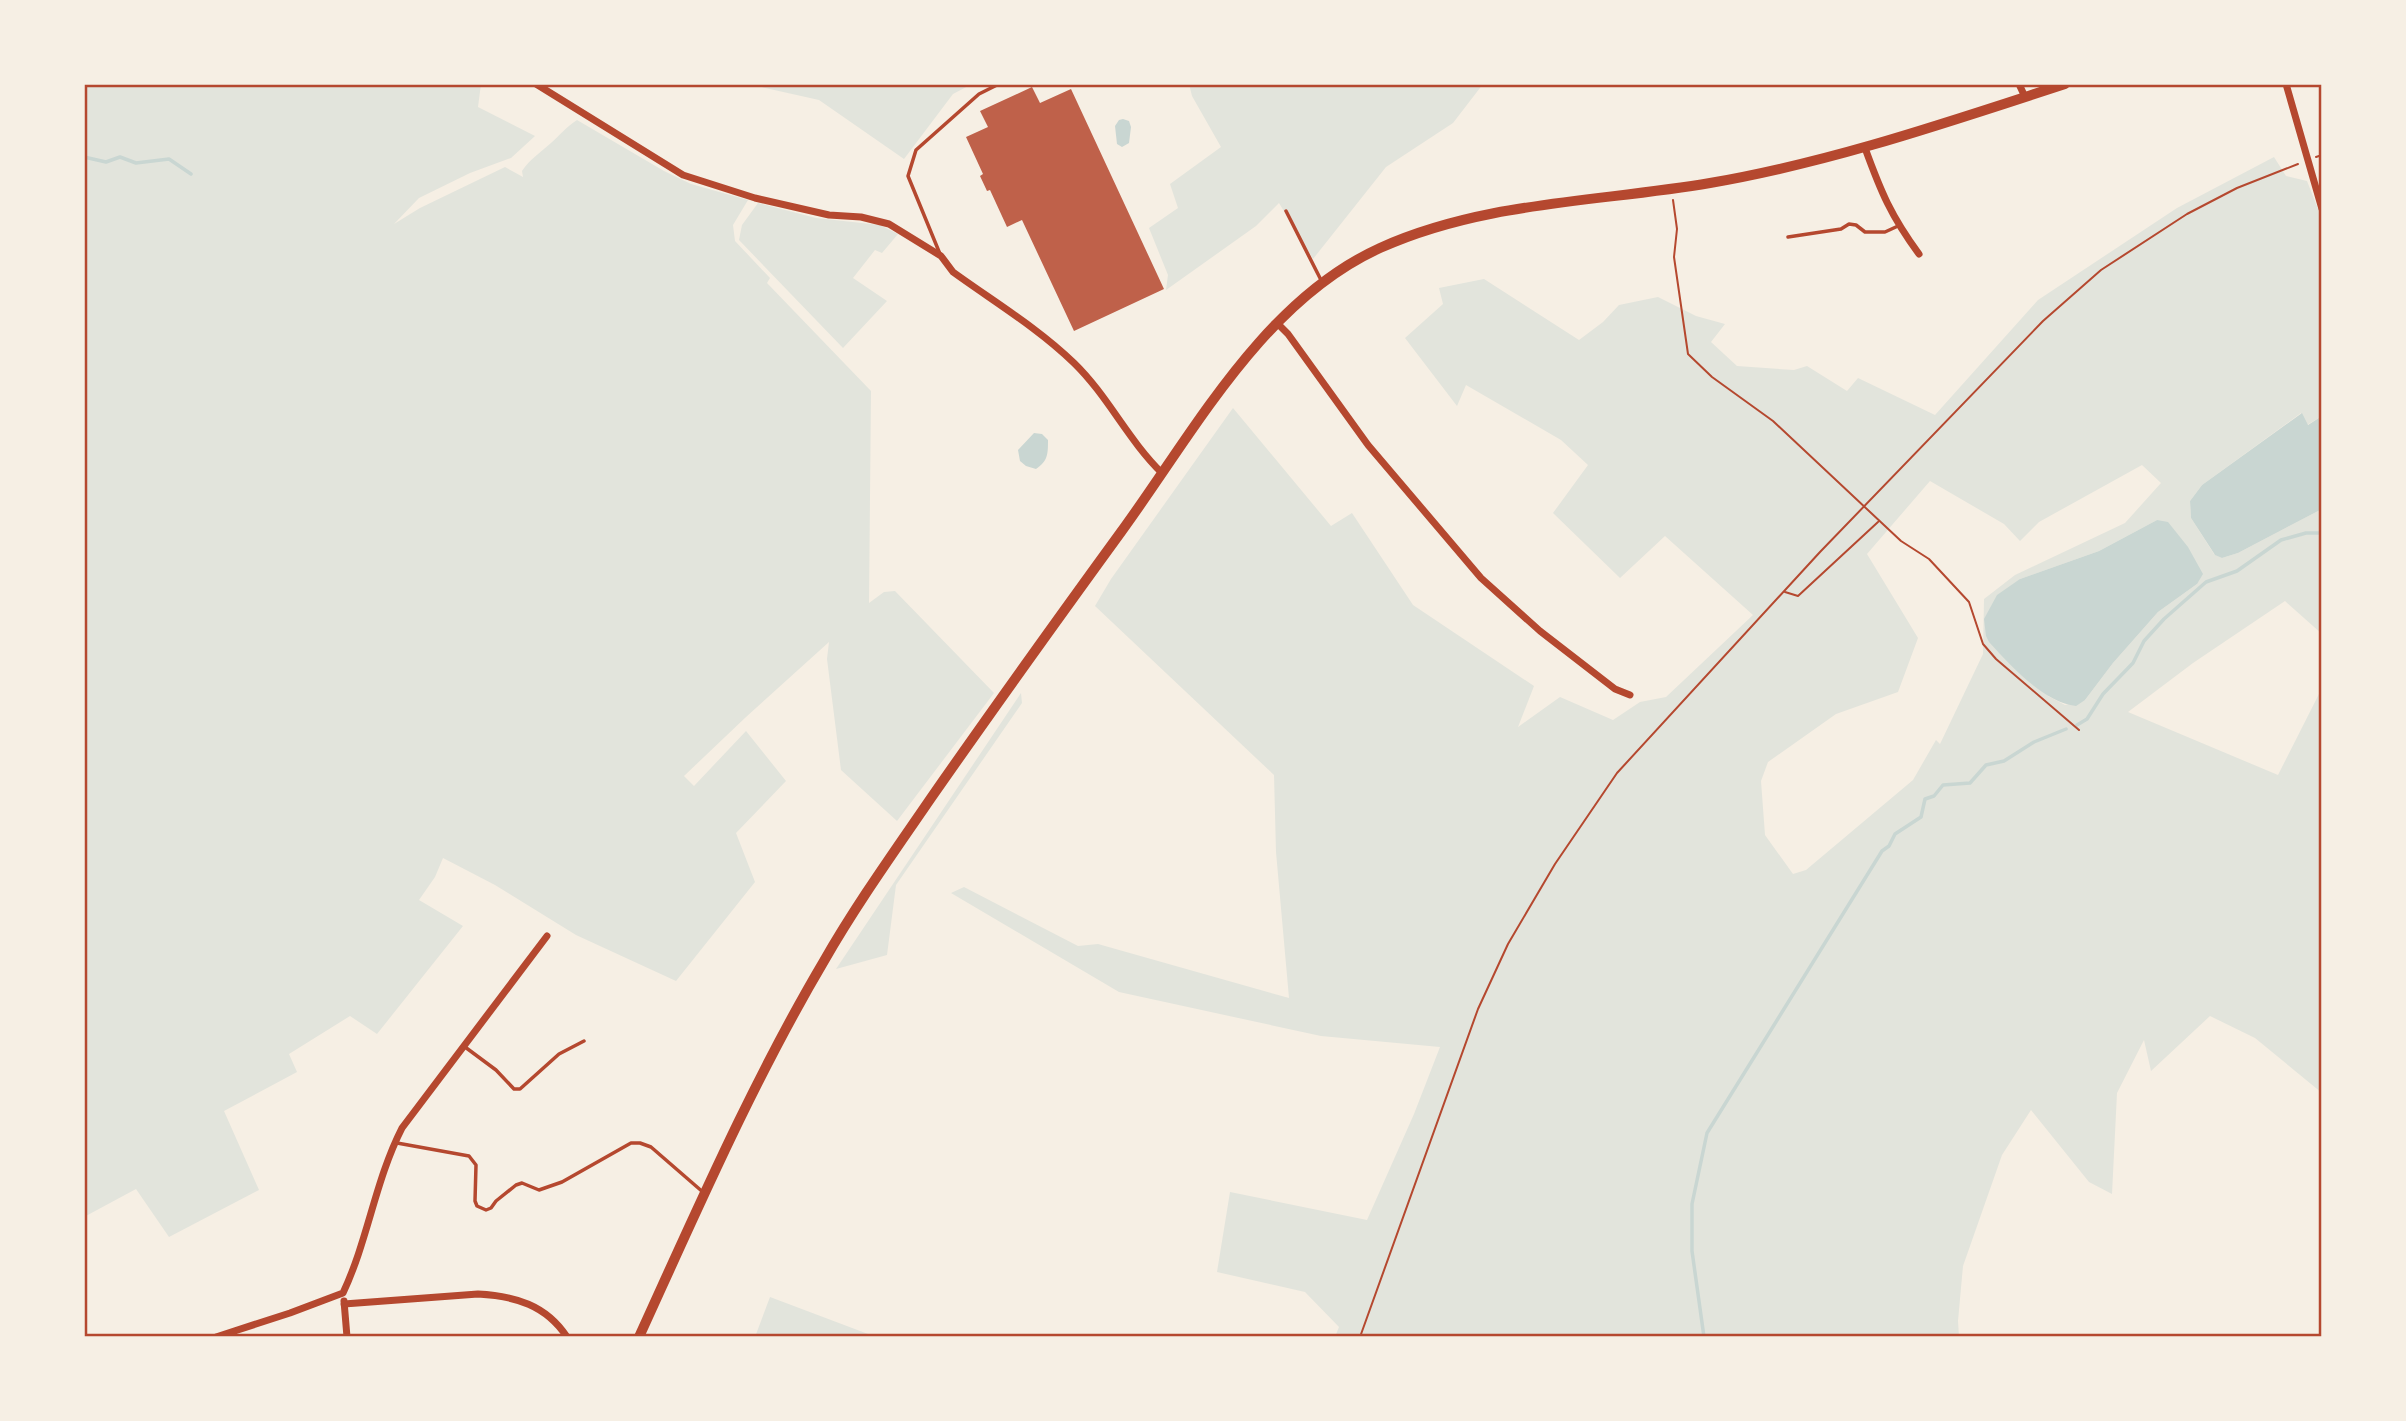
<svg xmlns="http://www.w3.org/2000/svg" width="2406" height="1421" font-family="Montserrat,sans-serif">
<rect width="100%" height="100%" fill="#f6efe4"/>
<!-- green -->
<path fill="#e2e4dc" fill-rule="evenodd" d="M84,84h397l-3,23 57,29 -24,22 -41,15 -51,25 -25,26 26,-16 85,-41 18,10 -1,-6c8,-12 19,-19 29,-28 9,-8 15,-16 26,-23l87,51 27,13 57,16 -15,25 2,16 35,37 -3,5 104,108 -2,212 15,-11 11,-1 99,102 -97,128 -56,-51 -14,-111 2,-17 -83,75 -62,59 10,10 52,-55 40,50 -50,52 19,49 -79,99 -100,-46 -81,-50 -52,-27 -8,19 -16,23 44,26 -86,108 -27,-18 -61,38 8,18 -73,39 35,79 -90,47 -33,-48 -52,28z
M748,84h224l-19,10 -49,65 -85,-59z
M1189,84h294l-30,39 -67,44 -73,92 -34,-56 -23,23 -90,64 2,-15 -19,-47 29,-20 -8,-24 51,-37 -29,-51z
M2274,157l12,19 21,5 15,38v197l-15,9 -6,-12 -99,72 -12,16 1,17 23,36 8,4 16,-5 84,-44v125l-37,-33 -92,62 -65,49 150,63 44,-87v405l-67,-55 -45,-22 -59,55 -7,-31 -27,53 -5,101 -23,-12 -58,-72 -29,45 -39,111 -5,55 1,16h-624l4,-10 -34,-35 -88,-20 13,-80 137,28 47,-106 26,-67 -119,-11 -202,-44 -168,-99 13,-6 114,59 20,-2 191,54 -13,-146 -2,-77 -179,-169 16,-27 122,-171 98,118 21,-13 61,92 121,81 -16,41 42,-30 53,23 27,-18 26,-5 87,-82 -88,-79 -45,42 -67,-65 35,-48 -27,-25 -95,-55 -9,21 -52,-68 38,-34 -4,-16 45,-9 95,61 24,-18 16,-17 39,-8 38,19 29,8 -14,18 26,24 57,4 13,-4 40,25 11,-13 77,37 103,-115 139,-92zM2142,465l19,18 -36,40 -110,52 -31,24 -1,55 -43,90 -4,-4 -23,40 -107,90 -13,4 -28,-39 -4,-54 7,-19 68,-48 62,-22 20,-54 -51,-84 63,-73 74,43 16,17 19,-19zM2157,520l40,64 -39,28 -45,51 -28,37 -20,5 -17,-9 -28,-117 79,-28z
M758,203l58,15 64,7 18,9 -16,19 -7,-3 -22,28 34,23 -44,47 -104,-108 3,-15z
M1021,693l1,10 -126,182 -9,70 -51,14z
M770,1297l106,40h-121z"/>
<!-- water -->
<path fill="#c9d6d2" d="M1123,119l6,2 2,6 -2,16 -7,4 -5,-3 -2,-18 4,-6z
M2302,413l6,12 14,-9v93l-84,44 -16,5 -7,-3 -24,-37 -1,-17 12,-16z
M1034,433l8,1 6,6c0,14 0,21 -12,29l-10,-3 -6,-5 -2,-11z
M2157,520l11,2 20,25 15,27 -6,10 -39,28 -45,51 -28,37 -9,6c-33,-4 -66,-41 -87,-64l-3,-6 -2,-17 13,-24 23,-16 79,-28z"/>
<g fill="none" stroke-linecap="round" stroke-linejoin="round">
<!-- stream -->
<path stroke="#c9d6d2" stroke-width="3.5" d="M84,157l22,5 14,-5 16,6 33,-4 22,15
M2077,725l10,-6 16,-25 30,-31 11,-22 20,-22 42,-37 31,-11 44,-31 25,-7h16
M1704,1337l-12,-86v-47l15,-71 175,-282 7,-5 6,-12 26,-17 4,-18 9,-3 9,-11 27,-2 16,-18 18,-4 30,-19 32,-13"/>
</g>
<!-- building -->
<path fill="#bf614a" d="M1032,87l8,16 31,-14 93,200 -90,42 -52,-111 -15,7 -17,-37 -3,1 -7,-15 3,-2 -17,-37 22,-10 -8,-16z"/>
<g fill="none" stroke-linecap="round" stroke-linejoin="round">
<!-- path -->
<path stroke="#b5482f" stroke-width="2" d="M2316,157l6,-2
M1673,200l4,29 -3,28 14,97 24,23 61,44 128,120 28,18 40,43 14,42 13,15 83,71
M1785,592l13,4 80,-74
M1360,1337l118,-328 30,-65 47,-80 62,-91 203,-221 223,-231 58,-51 86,-56 50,-26 61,-24"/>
<!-- service -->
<path stroke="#b5482f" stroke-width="3.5" d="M1286,211l35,69
M1788,237l53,-8 8,-5 7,1 9,7h20l13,-6
M940,254l-32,-78 8,-26 63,-56 20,-10
M465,1047l31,23 18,19h6l39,-35 25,-13
M397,1143l72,13 7,9 -1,36 2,5 9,4 5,-2 5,-7 20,-16 6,-2 17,7 23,-8 69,-39h9l11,4 53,46"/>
<!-- minor -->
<path stroke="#b5482f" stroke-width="7" d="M536,84l147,91 72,23 74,17 32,2 28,7 52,32 12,16c40,29 85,56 121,91 34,33 54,77 88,110
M2019,84l6,13
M2286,84l36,125
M1865,148c16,44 26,68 54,106
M1277,323l11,11 80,111 113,133 59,53 75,58 15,6
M344,1301l3,36
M344,1304l134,-10c37,2 68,11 89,43
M216,1337l74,-24 53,-20c25,-53 32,-112 59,-165l145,-192"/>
<!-- primary -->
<path stroke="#b5482f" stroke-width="10" d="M639,1337c58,-127 114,-256 185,-376 32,-56 70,-109 107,-163 62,-89 126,-178 190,-266 73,-100 142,-231 259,-284 104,-47 220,-46 330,-65 122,-21 238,-61 355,-99"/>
</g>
<!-- border -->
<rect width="2406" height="1421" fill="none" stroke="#f6efe4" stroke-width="172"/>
<rect x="86" y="86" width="2234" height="1249" fill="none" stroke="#b5482f" stroke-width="2.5"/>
</svg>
